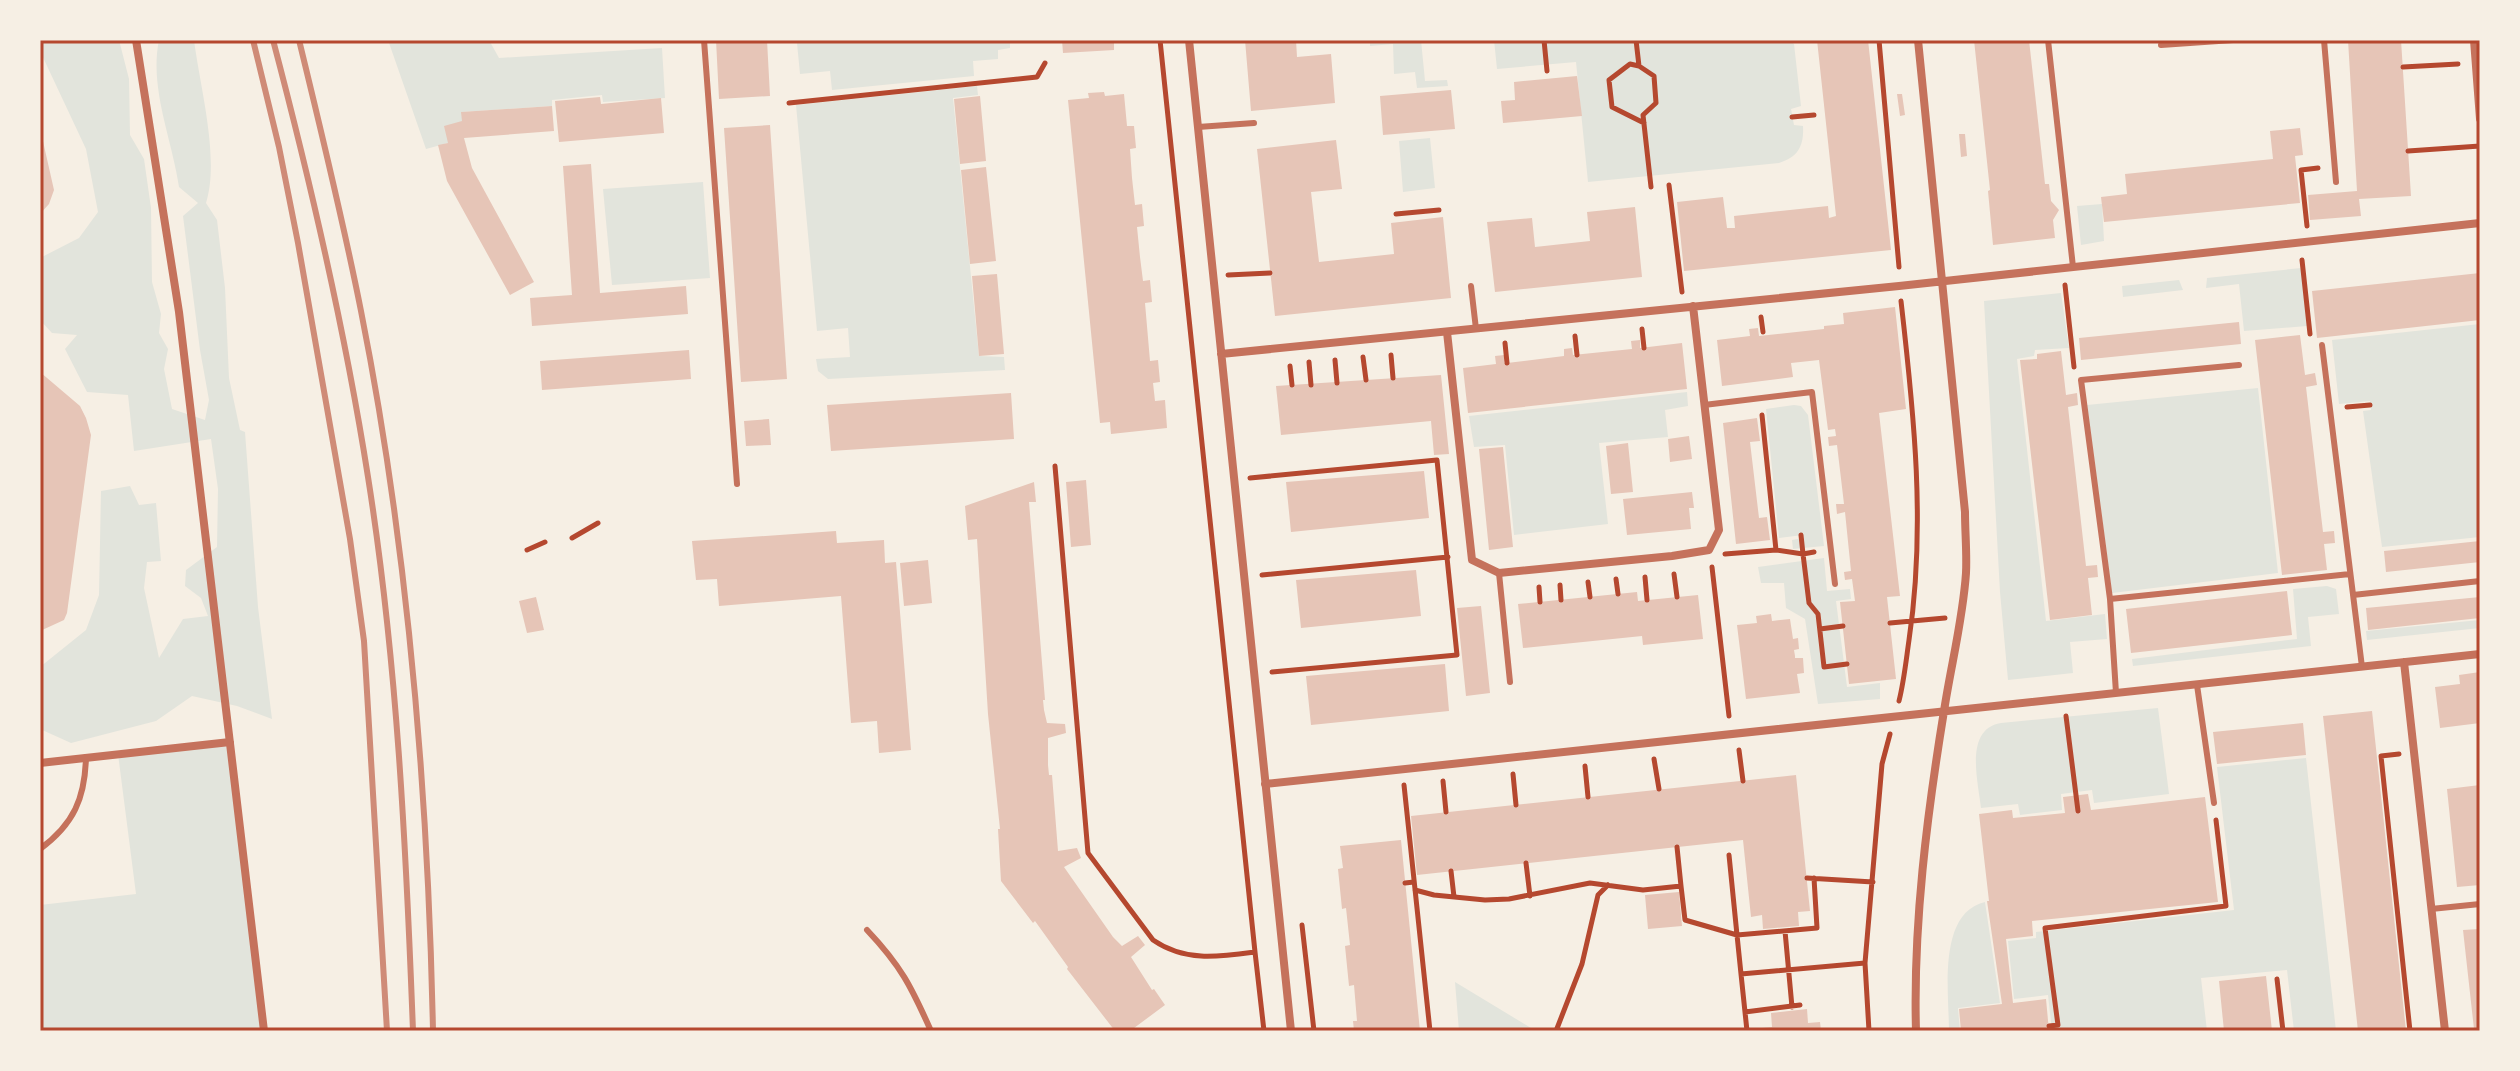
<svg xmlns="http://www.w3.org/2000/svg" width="2520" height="1071" font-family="Barlow,sans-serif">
<rect width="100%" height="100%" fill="#f6efe4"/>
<!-- green -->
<path fill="#e2e4dc" d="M40,40h79l10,39 1,56 14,24 7,49 1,74 9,32 -2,19 9,16 -4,20 8,40 33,11 4,-20 -9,-50 -17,-134 15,-13 -19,-16c-7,-48 -30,-99 -20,-147h35c6,47 26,119 12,163l11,17 8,68 4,90 11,52 5,2 13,175 14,112 -35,-13 -45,-10 -36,25 -85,22 -31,-14v-62l46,-37 13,-35 2,-104 29,-5 9,19 17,-2 5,58 -14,1 -3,26 15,70 24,-39 25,-3 -7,-18 -16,-12 1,-16 31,-23 1,-58 -7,-50 -77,12 -6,-56 -41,-3 -22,-43 12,-14 -25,-2 -12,-13v-62l39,-20 19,-26 -12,-63 -46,-98z
M388,40h101l10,18 163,-10 3,50 -62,4 -1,-7 -50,5v6l-90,6v9l-14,22 -22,6z
M823,40h187v8l-12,2v9l-25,2 1,15 -142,14 -2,-19 -30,3 -3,-31z
M1370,40h51l4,41 22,-1 1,6 -31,2 -2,-16 -21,2 -1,-30 -23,2z
M1494,40h295l5,4 7,62 -10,3 3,16 9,1c1,19 -4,31 -24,37l-191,19 -12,-120 -79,7z
M977,86l1,9 -25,3 26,258 25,1 1,13 -177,9 -10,-8 -2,-12 34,-2 -2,-29 -31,3 -21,-226z
M1430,138l5,50 -32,4 -4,-51z
M703,182l7,96 -98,7 -9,-96z
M2102,204l2,37 -23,4 -4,-39z
M2301,268l6,58 -63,5 -5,-47 -33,4 1,-10z
M2179,280l4,10 -60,7 -1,-11z
M2061,293l8,55 -34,2 -1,6 -17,3 29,262 59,-7 2,25 -37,3 3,31 -65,7 -8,-88 -16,-291z
M2480,324v213l-98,10 -19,-136 8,-1 -1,-9 -31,3 -7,-64z
M2258,388l20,185 -166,20 -25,-188z
M1687,392l1,14 -23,4 3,27 -69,6 9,81 -94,11 -9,-90 -31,2 -5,-31z
M1794,405l7,1 7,9 16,131 -31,3 -1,-9 12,-2 -1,-3 -24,3 -13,-129z
M1824,558l3,33 23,-2 1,10 -15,2 11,86 33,-4v16l-62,5 -13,-85 -19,-11 -2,-25h-23l-3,-16z
M2327,586l9,3 3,25 -31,3 3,29 -178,20 -1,-7 165,-20 -4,-50z
M2480,620v8l-113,12 -1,-9z
M2158,708l11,86 -75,9 -2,-13 -31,4 1,16 -42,5 -2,-11 -37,4c-3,-27 -17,-79 20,-85z
M230,742l34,289h-224v-126l96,-11 -18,-140z
M2306,758l30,273h-42l-7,-61 -86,8 6,53h-155l-4,-36 -34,4 -6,-58 28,-3v-6l198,-22 -17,-143z
M1985,902l15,101 -42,5 2,23h-11c0,-37 -12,-118 36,-129z
M1455,982l81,49h-77z"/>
<!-- building -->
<path fill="#e6c5b7" d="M716,40h51l3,56 -51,3z
M1062,40h52v10l-51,3z
M1245,40h51l1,17 34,-3 4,49 -84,8z
M1817,40h51l23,210 -207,21 -7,-69 46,-5 4,31h8l-1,-12 94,-10 1,12 7,-2z
M1974,40h55l16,144h4l2,17 8,9 -6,10 2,18 -62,7 -5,-54 2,-1z
M2348,40h53l10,156 -52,3 2,17 -51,4 -2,-25 49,-4z
M1577,76l5,40 -79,7 -2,-22 14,-1 -1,-18z
M1451,90l4,39 -72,6 -3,-39z
M1104,92l1,4 19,-2 3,32h7l2,22 -6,1 2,29 3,27 7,-1 2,22 -7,1 3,30 3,24 7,-1 2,22 -7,1 5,58 8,-1 2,22 -7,1 2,18 10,-1 2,28 -56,6 -1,-12 -10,1 -32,-323 21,-2 -1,-5z
M1897,94h5l3,21 -5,1z
M980,96l6,65 -26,3 -6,-65z
M600,97l1,7 60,-6 3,35 -105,9 -4,-41z
M552,106l2,25 -90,7 8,30 62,114 -24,13 -63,-114 -9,-36 10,-2 -4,-17 18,-5 -1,-9z
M770,125l17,254 -46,3 -17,-254z
M40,128l14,62 -5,14 -9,10z
M2300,128l3,27 -8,1 5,47 -196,19 -3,-25 26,-3 -2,-20 148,-15 -3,-28z
M1959,134h6l2,22 -6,1z
M1336,140l6,49 -31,3 8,70 75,-8 -3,-31 52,-6 8,81 -176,18 -18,-167z
M591,164l9,129 86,-7 2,28 -156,12 -2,-28 42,-3 -9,-129z
M986,167l10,94 -26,3 -9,-94z
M1635,207l7,70 -147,15 -8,-70 45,-4 3,29 55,-6 -3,-29z
M2480,273v47l-163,18 -5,-47z
M997,274l7,80 -25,2 -7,-80z
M1895,307l11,102 -27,4 21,183 -13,1 9,82 -47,5 -9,-82 15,-1 -3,-22 -7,1 -1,-8 7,-1 -6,-59 -8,2 -1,-10h8l-7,-59 -8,1 -1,-9 8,-1 -1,-7 -7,1 -9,-70 -28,3 2,14 -71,9 -5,-46 33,-4 -1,-7 9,-1 1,8 65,-7v-3l20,-2 -1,-11z
M2239,322l2,22 -160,16 -2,-22z
M2300,335l5,40 10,-2 2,12 -11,2 17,145 11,-1 1,12 -11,1 3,26 -45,5 -27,-235z
M1640,340v8l42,-5 5,46 -219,24 -5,-45 33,-4 -1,-8 9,-1v8h3l57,-7v-7l8,-1 1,7 59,-6 -1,-8z
M689,350l2,29 -149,11 -2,-29z
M2061,351l5,44 11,-2 1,12 -10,2 18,159 11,-1 1,12 -10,1 4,37 -42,5 -30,-260 17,-1v-5z
M40,372l40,34 6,12 5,17 -24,178 -3,7 -24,11z
M1441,375l8,79 -15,1 -3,-34 -150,14 -5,-49z
M1011,393l3,46 -183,12 -4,-46z
M1757,418l3,23 -10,1 9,76 8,-1 3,23 -34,4 -13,-121z
M769,419l2,26 -25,1 -2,-25z
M1689,436l3,23 -22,3 -2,-23z
M1628,443l5,49 -22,2 -5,-48z
M1503,447l10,100 -24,3 -10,-101z
M1424,471l5,47 -138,14 -5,-50z
M1086,480l5,65 -20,2 -5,-65z
M1034,482l2,20h-7l16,198h-2l1,10 3,13 18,1 1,9 -18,5v27l1,10h3l6,76 19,-3 4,10 -17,9 49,70 9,9 16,-10 7,9 -14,12 21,33 2,-1 11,16 -35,26h-15l-48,-62 1,-2 -33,-46 -2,2 -32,-42 -3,-52h2l-12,-115 -11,-175 -9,1 -3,-34z
M1692,492l2,16h-5l2,21 -64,6 -4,-36z
M836,531l1,12 47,-3 1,23 11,-1 15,188 -32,3 -2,-32 -26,2 -10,-127 -122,10 -2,-27 -21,1 -4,-39z
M2480,541v21l-94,10 -2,-21z
M928,560l4,43 -28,3 -4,-43z
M1416,570l5,46 -120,12 -5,-48z
M2287,591l5,44 -161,18 -5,-44z
M1637,592l1,9 60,-6 5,44 -60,6 -1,-9 -119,12 -5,-44z
M536,597l8,33 -17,3 -8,-32z
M2480,597v21l-112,12 -2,-22z
M1481,606l9,87 -24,3 -9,-88z
M1771,614l1,7 18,-2 3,20 5,-1 1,11 -5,1 1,6v2h8l1,15 -7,1 3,19 -54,6 -9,-74 20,-2 -1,-7z
M1445,664l4,47 -138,14 -5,-49z
M2480,672v51l-40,5 -5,-41 25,-3 -1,-9z
M2372,711l6,56 28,264h-48l-35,-315z
M2303,723l3,32 -89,9 -4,-32z
M1796,775l14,136 -12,1 1,14 -36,3 -1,-14 -11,2 -8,-77 -326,35 -6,-59z
M2480,785v100l-23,2 -10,-98z
M2088,794l3,16 114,-13 13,105 -186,19 1,15 -27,3 7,64 33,-4 3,32h-88l-2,-22 43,-5 -15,-103h2l-10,-87 33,-4 1,8 52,-5 -2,-16z
M1401,840l19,191h-66l-1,-10h4l-3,-36 -5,1 -4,-40 5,-1 -4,-37 -4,1 -4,-40 5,-1 -3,-22z
M1679,892l3,34 -34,3 -3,-34z
M2480,929v100h-6l-11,-99z
M2266,976l6,55h-48l-5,-50z
M1807,1009l1,14 12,-1 1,9h-59v-3l10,-1 -1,-14z"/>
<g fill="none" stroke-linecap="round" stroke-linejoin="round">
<!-- path -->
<path stroke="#b5482f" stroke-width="5" d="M1160,40l95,912
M1544,40l3,31
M1636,40l3,26 15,10 2,27 -13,12 8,72
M1879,40l20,227
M1639,66l-9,-2 -21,16 3,27 32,16
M2403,67l55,-3
M789,103l248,-26 8,-14
M1792,117l22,-2
M2408,151l72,-5
M1669,185l13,107
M1396,214l43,-4
M2307,226l-6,-56 17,-2
M2302,260l8,74
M1228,275l42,-2
M2065,285l9,82
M1761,317l2,15
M1642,329l2,19
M1575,336l2,19
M1505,343l2,20
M1391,355l2,23
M1363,357l3,23
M1335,360l2,23
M1309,362l2,23
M1290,366l2,19
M2347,407l23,-2
M1762,415l14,135
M1055,466l33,387 65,87c32,22 65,17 102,12l9,79
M1250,478l187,-18 20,195 -185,17
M1801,535l2,19 11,-2
M572,538l26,-15
M527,550l18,-8
M1725,554l51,-4 27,4 6,49 9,11 6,53 23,-3
M1712,567l17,149
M1674,574l3,23
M1262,575l186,-18
M1645,577l2,23
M1616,579l2,15
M1588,582l2,15
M1560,585l1,15
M1539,587l1,15
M1890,623l55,-5
M1820,629l23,-3
M1899,701c5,-20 7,-40 10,-61 17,-113 5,-226 -8,-339
M2066,716l12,95
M1739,750l4,31
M2399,754l-18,2 29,275
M1654,759l5,30
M1585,766l3,31
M1513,774l3,31
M1443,781l3,31
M1404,785l26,246
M1677,847l4,39
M1729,855l8,80 80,-7 -3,-50
M1526,863l4,33
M1451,871l3,26
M1807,878l66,4
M1405,883l9,-1
M1415,890l19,5 51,5 24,-1 81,-16 53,7 38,-4 4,34 52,15 4,39 124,-11
M1302,925l12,106
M1785,931l7,76
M1741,974l6,57
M2277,979l6,52
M1745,1012l55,-7
M2049,1026l9,-1 -13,-97 181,-22 -10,-86
M1556,1031l26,-67 16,-69 10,-10
M1869,1031l-4,-68 17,-199 8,-30"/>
<!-- service -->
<path stroke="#c5725c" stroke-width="6" d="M704,40l33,444
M2048,40l25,227
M2324,40l12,142
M2161,45l72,-5
M1198,127l56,-4
M1471,286l5,43
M2322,345l40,322
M1704,405l108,-13 23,192
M1499,573l11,109
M2353,595l127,-14
M2110,599l240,-25
M2197,685l17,118
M2116,693l-6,-94 -29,-219 158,-15
M40,849c34,-25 45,-51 46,-92
M2431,909l49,-5
M867,930c34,36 44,56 64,101"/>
<!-- minor -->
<path stroke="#c5725c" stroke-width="8" d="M136,40l43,272 85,719
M1189,40l102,991
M2474,40l6,79
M1447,332l25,228 27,13 173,-17 37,-6 10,-20 -26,-224
M1221,354l678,-68 581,-63
M2404,662l41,369
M40,763l190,-21
M1265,784l1215,-130
M1916,1031c-3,-106 11,-216 28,-320 7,-46 19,-92 22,-138 1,-20 -1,-41 -1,-61l-47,-472"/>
<!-- rail -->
<path stroke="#cf8b77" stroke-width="6" d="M253,40l26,107 19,96 52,296 14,102 23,390
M273,40c38,144 72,290 95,437 29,183 38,369 45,554
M299,40c22,90 44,180 62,271 47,236 67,479 72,720"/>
</g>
<!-- border -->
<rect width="2520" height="1071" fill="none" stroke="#f6efe4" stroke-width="84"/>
<rect x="42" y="42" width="2436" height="987" fill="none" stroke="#b5482f" stroke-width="3"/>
</svg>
